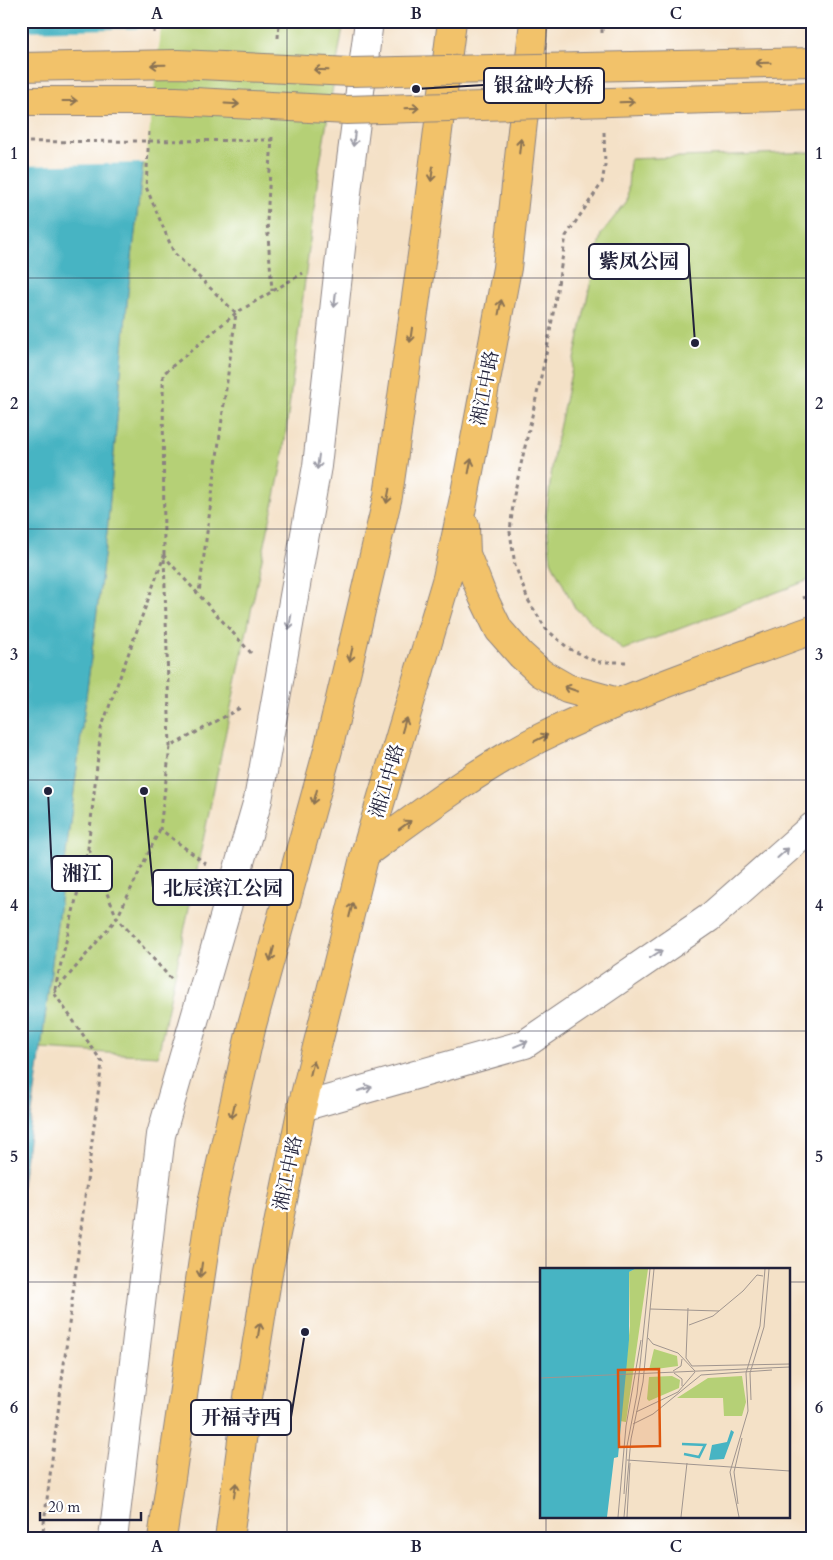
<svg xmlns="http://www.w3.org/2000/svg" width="833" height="1560" font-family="Cardo,'Noto Serif SC',serif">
<rect width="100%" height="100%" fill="#fff"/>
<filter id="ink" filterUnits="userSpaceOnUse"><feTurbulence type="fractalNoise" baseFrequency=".02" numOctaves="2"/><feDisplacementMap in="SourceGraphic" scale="10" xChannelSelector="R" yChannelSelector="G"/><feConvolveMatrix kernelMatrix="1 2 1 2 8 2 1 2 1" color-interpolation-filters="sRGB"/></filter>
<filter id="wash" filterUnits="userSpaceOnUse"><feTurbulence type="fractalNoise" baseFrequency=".0096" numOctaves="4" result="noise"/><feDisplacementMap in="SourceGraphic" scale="20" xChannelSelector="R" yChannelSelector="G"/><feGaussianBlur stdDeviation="1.12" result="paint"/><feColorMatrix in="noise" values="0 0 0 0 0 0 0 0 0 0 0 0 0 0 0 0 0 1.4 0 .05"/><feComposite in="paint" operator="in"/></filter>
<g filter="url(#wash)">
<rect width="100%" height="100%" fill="#f4e1c7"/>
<!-- green -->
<path fill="#b5d076" stroke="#6c7958" d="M160,21h184l-25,148 -37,294 -124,593 -117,-7 66,-516 21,-241z
M812,152v427l-189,71 -48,-42 -24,-47 -5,-45 8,-64 47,-218 26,-33 3,-42z"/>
<!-- water -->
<path fill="#47b4c3" stroke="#346b7f" d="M21,21h139l-32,271 -21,241 -66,516 -20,142z"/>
<!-- pier -->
<path fill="#f4e1c7" d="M161,28l-15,135 -125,3v-135z"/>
</g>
<g filter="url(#ink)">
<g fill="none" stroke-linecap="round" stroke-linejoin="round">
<!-- minor casing -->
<g stroke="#8b8281" stroke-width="30">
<path id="minor" d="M302,1107l223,-63 184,-126 103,-91"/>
</g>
<!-- tertiary casing -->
<g stroke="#8b8281" stroke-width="30">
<path id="tertiary" d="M113,1539l48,-404 97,-335 59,-334 31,-282 21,-163"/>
</g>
<!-- primary casing -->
<g stroke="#8b8281" stroke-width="30">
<path id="primary" d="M465,526l1,28 17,43 16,33 22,25 20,18 26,15 51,14
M365,854c56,-41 111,-83 173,-115 88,-44 182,-75 274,-109
M162,1539l48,-327 42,-187 76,-275 60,-254 35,-248 29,-227
M229,1539l17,-129 22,-137 34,-166 63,-253 82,-276 17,-80 43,-230 27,-247"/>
</g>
<!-- path -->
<path stroke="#8b8281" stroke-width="3" stroke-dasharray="4 4" stroke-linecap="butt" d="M602,21v15
M154,33l1,-12
M278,38l1,-17
M149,132l-3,55 28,66 62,60 -37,280
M604,132l1,33 -3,18 -36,53 -19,114 -33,145 -4,37 5,33 13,35 18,29 22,19 29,14h31
M272,137l-5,84 5,70
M803,598l9,-3
M170,747l-6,-191 -1,-182 73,-61 67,-40
M89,849l28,69 56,63
M206,864l-46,-35 10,-82 72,-40
M54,993l63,-75 43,-89
M42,1539l60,-477 -48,-69 34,-145 13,-119 63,-173 87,97"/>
<!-- minor -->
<use href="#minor" stroke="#fff" stroke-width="28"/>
<!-- tertiary -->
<use href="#tertiary" stroke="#fff" stroke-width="28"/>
<!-- primary -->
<use href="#primary" stroke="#f2c26a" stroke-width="28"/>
<!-- trunk-bridge casing -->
<g stroke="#8b8281" stroke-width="30" stroke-linecap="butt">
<path id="trunk-bridge" d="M21,67l157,-3 173,8 461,-10
M21,101h155l171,9 465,-14"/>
</g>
<!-- path-bridge -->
<path stroke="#8b8281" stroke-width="3" stroke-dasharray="4 4" stroke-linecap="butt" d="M21,142l255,-2"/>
<!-- trunk-bridge -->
<use href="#trunk-bridge" stroke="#f2c26a" stroke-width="28"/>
</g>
<!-- one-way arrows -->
<defs><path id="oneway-shaft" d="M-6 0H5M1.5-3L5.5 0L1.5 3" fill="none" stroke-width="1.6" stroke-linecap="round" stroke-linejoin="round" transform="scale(1.25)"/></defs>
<g stroke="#8a7252">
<use href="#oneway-shaft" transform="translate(763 63) rotate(179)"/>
<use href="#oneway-shaft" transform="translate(158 65) rotate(179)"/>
<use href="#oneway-shaft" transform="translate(321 70) rotate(-178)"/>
<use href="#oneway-shaft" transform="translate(70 101)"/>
<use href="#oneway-shaft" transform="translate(627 102) rotate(-2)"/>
<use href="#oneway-shaft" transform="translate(232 104) rotate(3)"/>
<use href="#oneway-shaft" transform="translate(412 108) rotate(-2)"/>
<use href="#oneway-shaft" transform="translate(520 146) rotate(-84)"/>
<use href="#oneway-shaft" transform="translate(432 174) rotate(97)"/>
<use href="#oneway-shaft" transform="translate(500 307) rotate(-79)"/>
<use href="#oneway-shaft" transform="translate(411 335) rotate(98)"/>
<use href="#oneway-shaft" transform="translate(470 466) rotate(-79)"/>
<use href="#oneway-shaft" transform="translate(388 496) rotate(101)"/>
<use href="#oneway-shaft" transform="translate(351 654) rotate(103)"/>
<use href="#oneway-shaft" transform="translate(571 689) rotate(-161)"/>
<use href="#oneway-shaft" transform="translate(404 725) rotate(-74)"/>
<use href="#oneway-shaft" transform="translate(541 738) rotate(-26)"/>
<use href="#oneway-shaft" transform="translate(315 797) rotate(105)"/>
<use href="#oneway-shaft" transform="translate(405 825) rotate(-36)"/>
<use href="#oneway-shaft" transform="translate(351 910) rotate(-76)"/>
<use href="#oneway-shaft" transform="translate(272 954) rotate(105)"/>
<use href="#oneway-shaft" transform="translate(312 1068) rotate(-76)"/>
<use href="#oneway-shaft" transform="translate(233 1111) rotate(103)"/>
<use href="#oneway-shaft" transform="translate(201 1270) rotate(98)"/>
<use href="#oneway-shaft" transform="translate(259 1330) rotate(-81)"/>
<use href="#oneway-shaft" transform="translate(235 1490) rotate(-82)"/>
</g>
<g stroke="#9c9ca7">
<use href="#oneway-shaft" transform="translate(354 139) rotate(97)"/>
<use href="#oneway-shaft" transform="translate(335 300) rotate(96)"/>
<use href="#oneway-shaft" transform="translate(318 462) rotate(97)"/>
<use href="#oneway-shaft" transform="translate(290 622) rotate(100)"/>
<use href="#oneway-shaft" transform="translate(783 853) rotate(-42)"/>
<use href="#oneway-shaft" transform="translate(656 954) rotate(-34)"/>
<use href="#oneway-shaft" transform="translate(521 1044) rotate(-22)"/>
<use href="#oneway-shaft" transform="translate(365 1089) rotate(-16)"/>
</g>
</g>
<!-- grid -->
<path fill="none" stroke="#22223b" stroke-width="1" stroke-opacity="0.55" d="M287,21v1518M546,21v1248M21,278h791M21,529h791M21,780h791M21,1031h791M21,1282h521M789,1282h23M546,1516v23"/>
<g text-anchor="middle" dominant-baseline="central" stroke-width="5" stroke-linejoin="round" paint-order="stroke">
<!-- street labels -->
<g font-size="19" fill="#22223b" stroke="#fff">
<text transform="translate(485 388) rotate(-79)">湘江中路</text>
<text transform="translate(387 781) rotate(-73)">湘江中路</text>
<text transform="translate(288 1173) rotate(-78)">湘江中路</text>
</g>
</g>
<!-- overview -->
<g transform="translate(540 1268)">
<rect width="250" height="250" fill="#f4e1c7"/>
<path d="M95,1h13l-22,153 -6,-1 10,-95 -1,-54zM114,81l23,7 1,10 -29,4zM132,108l8,4 -1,8 -30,13 -2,-2 2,-22zM202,108l4,26 -4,14h-18l-1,-18h-46l31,-20z" fill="#b5d076"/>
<path d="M0,1h95l-6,3v68l-11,117 -4,1 -7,59h-67zM191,162l3,2 -10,27 -15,1 3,-15 15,-3z" fill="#47b4c3"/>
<path fill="none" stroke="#47b4c3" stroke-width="2.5" d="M142,176l23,1 -6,12 -15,-3"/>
<path fill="none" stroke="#a0958f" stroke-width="1" d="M148,40l-2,50 6,8 98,-2M110,41l69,2M149,57l24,-9 30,-25 14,-16 6,1M108,70l5,6 25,9 17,18M133,103l8,-5 1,-7M134,105l8,6v7M0,110l250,-11M211,132l-1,-27 14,-46 5,-58M96,144l42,-20 17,-20M93,156l20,-10 48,-39 71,-5M87,192l163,11M84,226l3,-48 10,-52 13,-125M198,236l-4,-32 8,-34M78,249l8,-91 15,-86M84,249l7,-78 12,-57 11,-113M87,249l3,-54M141,249l6,-54M199,249l-9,-45 18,-61 -2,-38 14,-47 5,-57"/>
<path fill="#de560e" fill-opacity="0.15" stroke="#de560e" stroke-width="2.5" d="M119,101l1,77 -41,1 -1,-77z"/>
<rect width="250" height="250" fill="none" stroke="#22223b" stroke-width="2.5"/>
</g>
<!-- callouts -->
<path fill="none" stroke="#22223b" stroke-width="2" d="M416 89L484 85M695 343L689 261M48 791L52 873M144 791L153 888M305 1332L291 1417"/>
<g fill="#22223b" stroke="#fff" stroke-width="2">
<circle cx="416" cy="89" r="5"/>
<circle cx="695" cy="343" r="5"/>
<circle cx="48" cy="791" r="5"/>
<circle cx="144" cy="791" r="5"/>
<circle cx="305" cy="1332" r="5"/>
</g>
<g fill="#fff" stroke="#22223b" stroke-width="2">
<rect x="484" y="68" width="120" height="35" rx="5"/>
<rect x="589" y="244" width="100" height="35" rx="5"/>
<rect x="52" y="856" width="60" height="35" rx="5"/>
<rect x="153" y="870" width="140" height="35" rx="5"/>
<rect x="191" y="1400" width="100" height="35" rx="5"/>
</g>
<g font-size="20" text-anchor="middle" font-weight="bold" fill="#22223b">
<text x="544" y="92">银盆岭大桥</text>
<text x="639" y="268">紫凤公园</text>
<text x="82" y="880">湘江</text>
<text x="223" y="895">北辰滨江公园</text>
<text x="241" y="1424">开福寺西</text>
</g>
<!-- margin -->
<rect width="833" height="1560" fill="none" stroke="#fff" stroke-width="55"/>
<!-- scale -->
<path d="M40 1512v8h101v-8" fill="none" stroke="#22223b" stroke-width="2.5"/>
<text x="48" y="1512" font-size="15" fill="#22223b" stroke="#ffffff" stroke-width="4" paint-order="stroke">20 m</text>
<rect x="28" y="28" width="778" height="1504" fill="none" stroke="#22223b" stroke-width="2"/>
<g font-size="16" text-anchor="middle" font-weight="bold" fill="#22223b">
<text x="157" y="19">A</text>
<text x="416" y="19">B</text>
<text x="676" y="19">C</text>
<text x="14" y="159">1</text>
<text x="819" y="159">1</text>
<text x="14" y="409">2</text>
<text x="819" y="409">2</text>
<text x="14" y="660">3</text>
<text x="819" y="660">3</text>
<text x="14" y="911">4</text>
<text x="819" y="911">4</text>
<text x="14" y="1162">5</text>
<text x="819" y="1162">5</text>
<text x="14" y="1413">6</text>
<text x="819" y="1413">6</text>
<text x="157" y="1552">A</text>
<text x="416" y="1552">B</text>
<text x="676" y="1552">C</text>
</g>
</svg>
